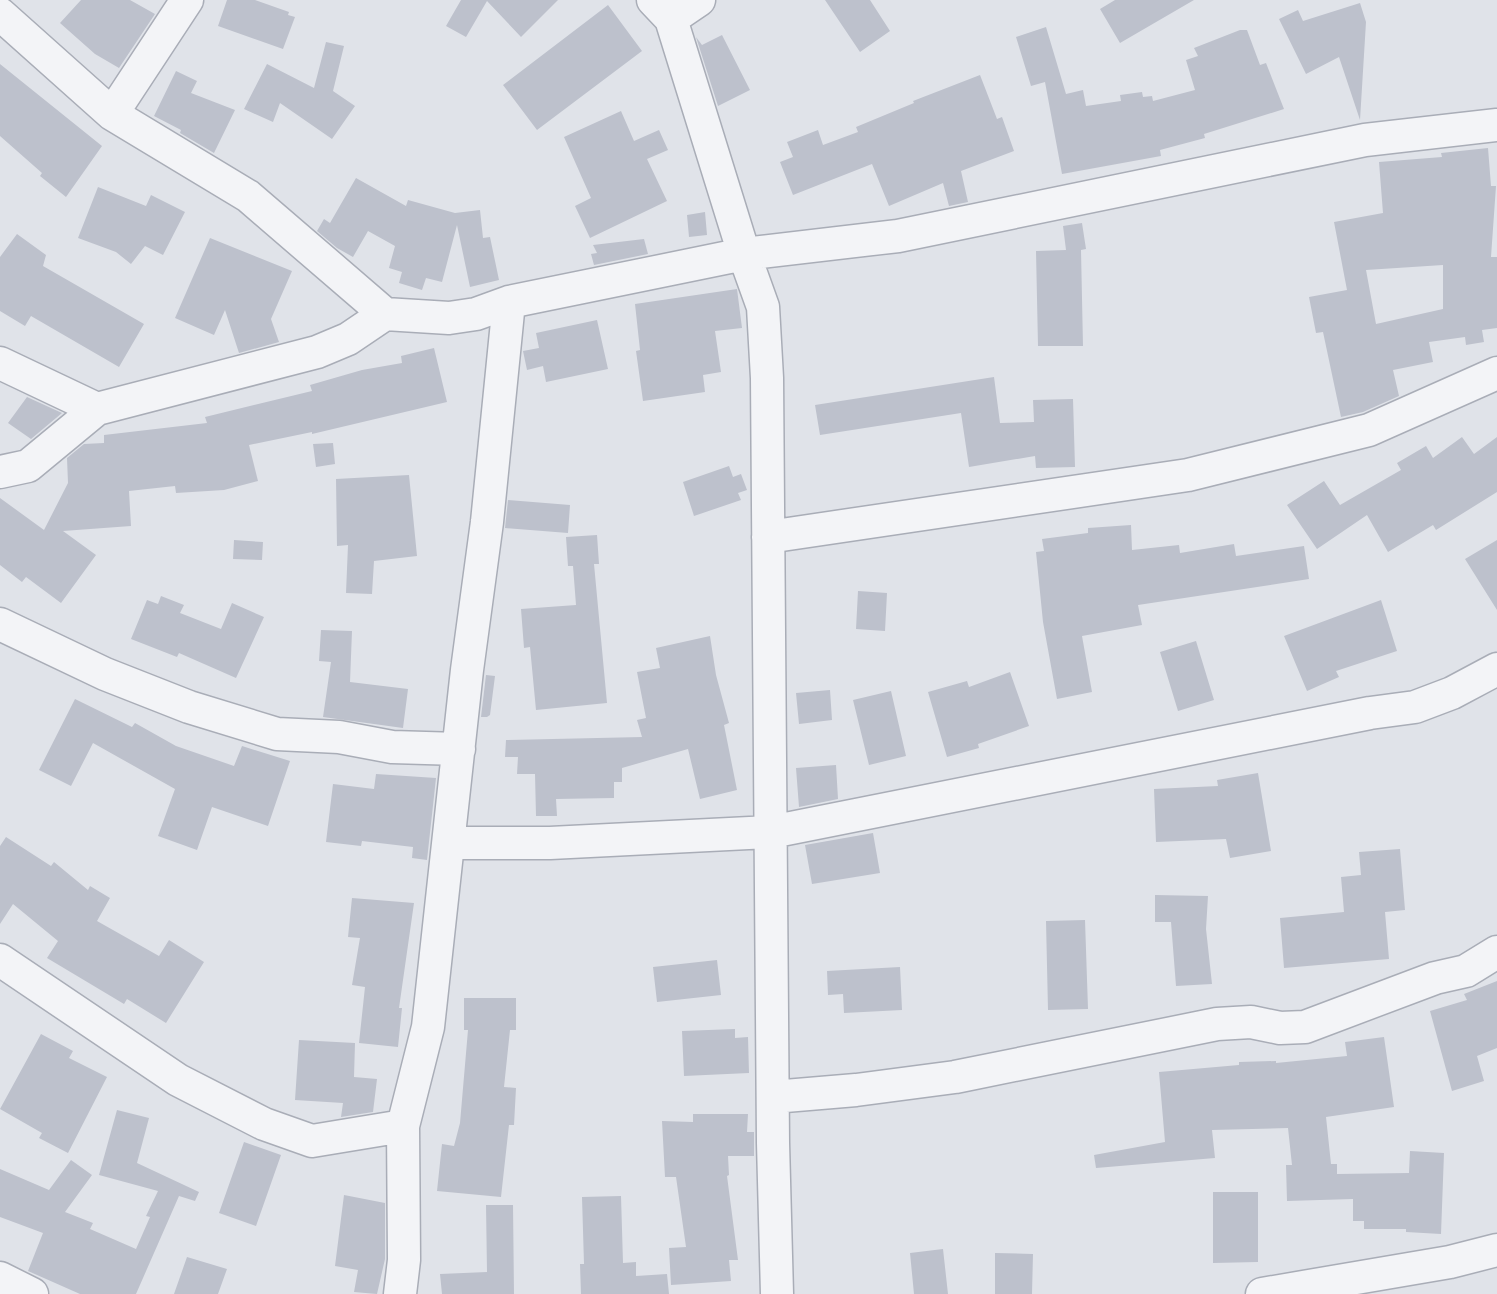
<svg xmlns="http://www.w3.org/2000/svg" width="1497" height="1294" font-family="'IBM Plex Sans',sans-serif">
<rect width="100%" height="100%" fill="#e0e3e9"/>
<!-- building -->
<path fill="#bdc1cc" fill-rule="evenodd" d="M81,0h49l25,14 -36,54 -24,-14 -35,-31z
M227,0h28l34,12 -1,3 7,2 -12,32 -65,-23z
M461,0h97l-37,37 -34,-36 -21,36 -20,-11z
M825,0h45l20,31 -30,21z
M1115,0h79l-74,43 -20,-34z
M1360,3l6,19 -6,98 -21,-63 -33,17 -27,-55 19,-9 5,11z
M608,5l34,46 -105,79 -34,-45z
M1046,27l20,67 17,-4 3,16 35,-5 -1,-6 22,-3 1,5 9,-1 1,5 42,-11 -9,-30 12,-4 -4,-8 46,-18h7l13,35 6,-2 18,46 -80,25 1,4 -45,12 1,6 -99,18 -17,-92 -14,4 -15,-49z
M722,35l28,55 -32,16 -22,-69 6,8z
M326,42l18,4 -11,45 22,15 -23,33 -52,-36 -7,19 -29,-13 23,-45 47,24z
M0,64l102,82 -36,51 -26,-21 2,-3 -42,-37z
M176,71l21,10 -6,12 44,17 -21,43 -34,-20 1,-3 -27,-14z
M980,75l17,44 5,-2 12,34 -53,20 7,31 -19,4 -6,-23 -54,23 -17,-42 -79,31 -13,-33 13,-5 -6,-15 31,-12 5,15 35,-13 -2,-5 58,-24 -1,-2z
M621,111l13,30 25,-11 9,20 -21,9 20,42 -77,37 -15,-32 16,-8 -27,-61z
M1488,148l3,38h5l-5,71h6v71l-15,2 2,12 -18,3 -1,-8 -36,5 4,20 -40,8 6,26 -36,16 -22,5 -18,-85 -7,1 -7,-36 38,-7 -13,-68 49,-9 -4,-51 63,-5 -1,-4zM1443,265v44l-67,15 -10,-54z
M356,178l50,28 2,-6 47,13 25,-3 3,28 7,-1 9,43 -29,7 -13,-62 -15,57 -16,-4 -4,12 -23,-7 3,-11 -13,-4 6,-22 -27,-15 -15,26 -16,-9 -20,-17 7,-12 6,4z
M98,187l48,19 5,-11 34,17 -22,43 -18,-9 -14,18 -15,-12 -38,-14z
M705,212l2,23 -18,2 -2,-22z
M1082,223l4,26 -5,1 2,96h-45l-2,-95 30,-1 -3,-24z
M17,234l29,21 -3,11 101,58 -25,43 -88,-51 -6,10 -25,-15v-54z
M210,238l82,33 -21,48 8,23 -40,11 -14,-43 -11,25 -39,-17z
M644,239l4,15 -54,11 -3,-11 6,-1 -4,-8z
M737,289l5,39 -27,3 6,41 -18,3 2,17 -62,9 -7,-50 4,-1 -5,-46z
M597,320l11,49 -62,13 -3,-16 -16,4 -4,-19 16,-3 -3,-15z
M434,348l13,54 -135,32v-2l-63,13 9,36 -34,9 -48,3 -1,-7 -46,5 2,35 -68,5 33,24 -35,48 -35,-26 -4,5 -22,-17v-67l44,32 24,-47 -1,-25 17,-14 20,-1v-8l103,-12 -2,-6 107,-26 -2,-6 52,-15 40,-7 -1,-7z
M994,377l6,46 34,-1 -1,-22 40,-1 2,68 -39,1 -1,-12 -66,11 -8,-54 -141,22 -5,-30z
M27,397l35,16 -31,26 -23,-16z
M1462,437l12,17 23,-17v55l-61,38 -3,-5 -45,27 -21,-37 -50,34 -30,-44 37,-24 16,24 61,-35 -4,-7 29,-17 7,12z
M333,443l2,21 -19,3 -3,-23z
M729,466l4,11 8,-3 6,16 -9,3 3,7 -47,16 -11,-34z
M409,475l8,81 -43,5 -2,33 -26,-1 2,-48 -11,1 -1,-67z
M508,500l62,5 -2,28 -63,-5z
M1131,525l1,25 47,-5 1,8 54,-9 2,12 68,-10 5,33 -171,26 4,20 -60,11 10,56 -35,7 -14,-77 -7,-70 8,-1 -2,-12 46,-6v-5z
M597,535l2,29h-5l13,139 -71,7 -6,-63 -6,1 -3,-39 55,-4 -3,-39h-5l-2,-29z
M234,540l29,2 -1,18 -29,-1z
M1497,540v70l-32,-51z
M858,591l29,2 -2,38 -29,-2z
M161,596l23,9 -4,8 41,16 11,-26 32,14 -28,61 -57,-25 -2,4 -46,-18 16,-39 11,4z
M1381,600l16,51 -61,20 3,6 -32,14 -23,-55z
M321,630l31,1 -2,51 58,7 -5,39 -80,-11 8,-55 -12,-1z
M710,636l6,39 13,48 -5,2 13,65 -37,9 -12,-50 -66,19v14h-8v16l-58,1 1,17h-21l-1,-42h-18l1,-17h-13l1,-17 136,-3 -5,-17 9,-2 -9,-46 23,-4 -4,-20z
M1196,641l18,59 -36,11 -18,-59z
M1010,672l19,54 -51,18 1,4 -32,9 -19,-65 39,-11 2,6z
M486,675l9,1 -5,39 -3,2h-6z
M830,690l2,30 -33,4 -3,-31z
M891,691l15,65 -37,9 -16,-65z
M75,699l57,28 3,-4 41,23 58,20 8,-20 48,15 -22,65 -56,-19 -15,43 -39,-14 17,-47 -82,-46 -22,43 -32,-16z
M836,765l2,34 -39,8 -3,-39z
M1258,773l13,78 -41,7 -4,-19 -70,3 -2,-53 64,-3 -1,-6z
M376,774l60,4 -9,82 -15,-2 1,-11 -51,-6 -1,5 -35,-4 7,-58 41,5z
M873,833l7,40 -68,11 -7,-39z
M6,837l45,29 3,-4 34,28 2,-4 20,12 -13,23 62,35 10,-16 35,22 -38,61 -39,-24 -3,5 -77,-46 11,-17 -45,-37 -13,20v-78z
M1400,849l5,61 -20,2 4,47 -105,9 -4,-50 64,-6 -3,-35 20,-2 -2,-23z
M1155,895l53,1 -2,33 6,55 -36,2 -5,-64h-16z
M352,898l62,5 -15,105h3l-4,39 -39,-4 6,-56 -13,-2 8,-47 -12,-1z
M1085,920l3,89 -40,1 -2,-89z
M717,960l4,35 -64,7 -4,-35z
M900,967l2,43 -58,3 -1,-19 -15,1 -1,-24z
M1497,981v67l-20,8 7,25 -32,10 -22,-80 37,-11 -3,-6z
M464,998h52v32h-6l-6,57 12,1 -2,37h-5l-8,72 -64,-6 5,-47 12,2 6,-23 8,-93h-4z
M735,1029v9l13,-1 1,36 -65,3 -2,-45z
M41,1034l32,17 -4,7 38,19 -39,76 -29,-15 3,-5 -42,-24z
M1384,1037l10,70 -68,10 5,47h6v10l72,-1 1,-22 34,2 -3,81 -35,-2v-3h-42v-8h-11v-22l-66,2 -1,-36h6l-4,-37 -76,2 3,28 -119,10 -2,-13 71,-13 -6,-70 80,-7v-3l37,-1v2l71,-7 -2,-14z
M299,1040l56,3 -1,34 23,2 -4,33 -32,5 2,-14 -48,-3z
M117,1110l32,8 -12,45 62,29 -4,9 -16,-5 -43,98h-56l-52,-23 15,-38 -43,-16v-48l49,21 22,-30 21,15 -27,37 28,11 -3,6 46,20 14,-32 -4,-1 12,-25 -59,-16z
M693,1114h55l-1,18h7v24h-26l1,19 -2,1 11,84h-9l2,21 -60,4 -2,-37 17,-1 -10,-70h-11l-3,-56 31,1z
M244,1142l37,13 -25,71 -37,-13z
M1213,1192h45v70l-45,1z
M344,1195l41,8v56l-8,35 -23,-2 4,-22 -23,-4z
M621,1196l2,67 13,-1v14l31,-2 2,20h-88l-1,-30h4l-2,-67z
M486,1205h27l1,89h-72l-2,-20 47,-2z
M943,1249l5,45h-34l-4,-41z
M995,1253l38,1 -1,40h-37z
M187,1257l40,12 -9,25h-44z"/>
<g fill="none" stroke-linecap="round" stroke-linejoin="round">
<!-- minor casing -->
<g stroke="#a9adb7" stroke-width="35">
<path id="minor" d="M653,0l18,19 73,235 19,53 4,71 6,765 4,151
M0,14l112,100 136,82 137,118
M671,19l28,-19
M112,114l75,-114
M0,363l97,46
M0,472l28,-6 69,-57 220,-57 31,-13 37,-25 64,4 27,-4 33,-12 235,-48 154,-18 467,-96 132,-15
M768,537l420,-62 181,-45 128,-57
M0,624l105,50 84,33 88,27 62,3 53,10 67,2
M450,843h100l221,-11 599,-119 45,-6 37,-14 45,-24
M0,960l178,120 86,44 48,17 91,-15
M773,1097l83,-7 99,-13 262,-53 34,-2 29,6 25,-1 130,-49 31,-7 31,-19
M0,1278l32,16
M400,1294l4,-34 -1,-134 25,-99 39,-357 20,-148 22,-220
M1262,1294l188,-32 47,-12"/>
</g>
<!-- minor -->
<use href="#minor" stroke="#f3f4f7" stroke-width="32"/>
</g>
</svg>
